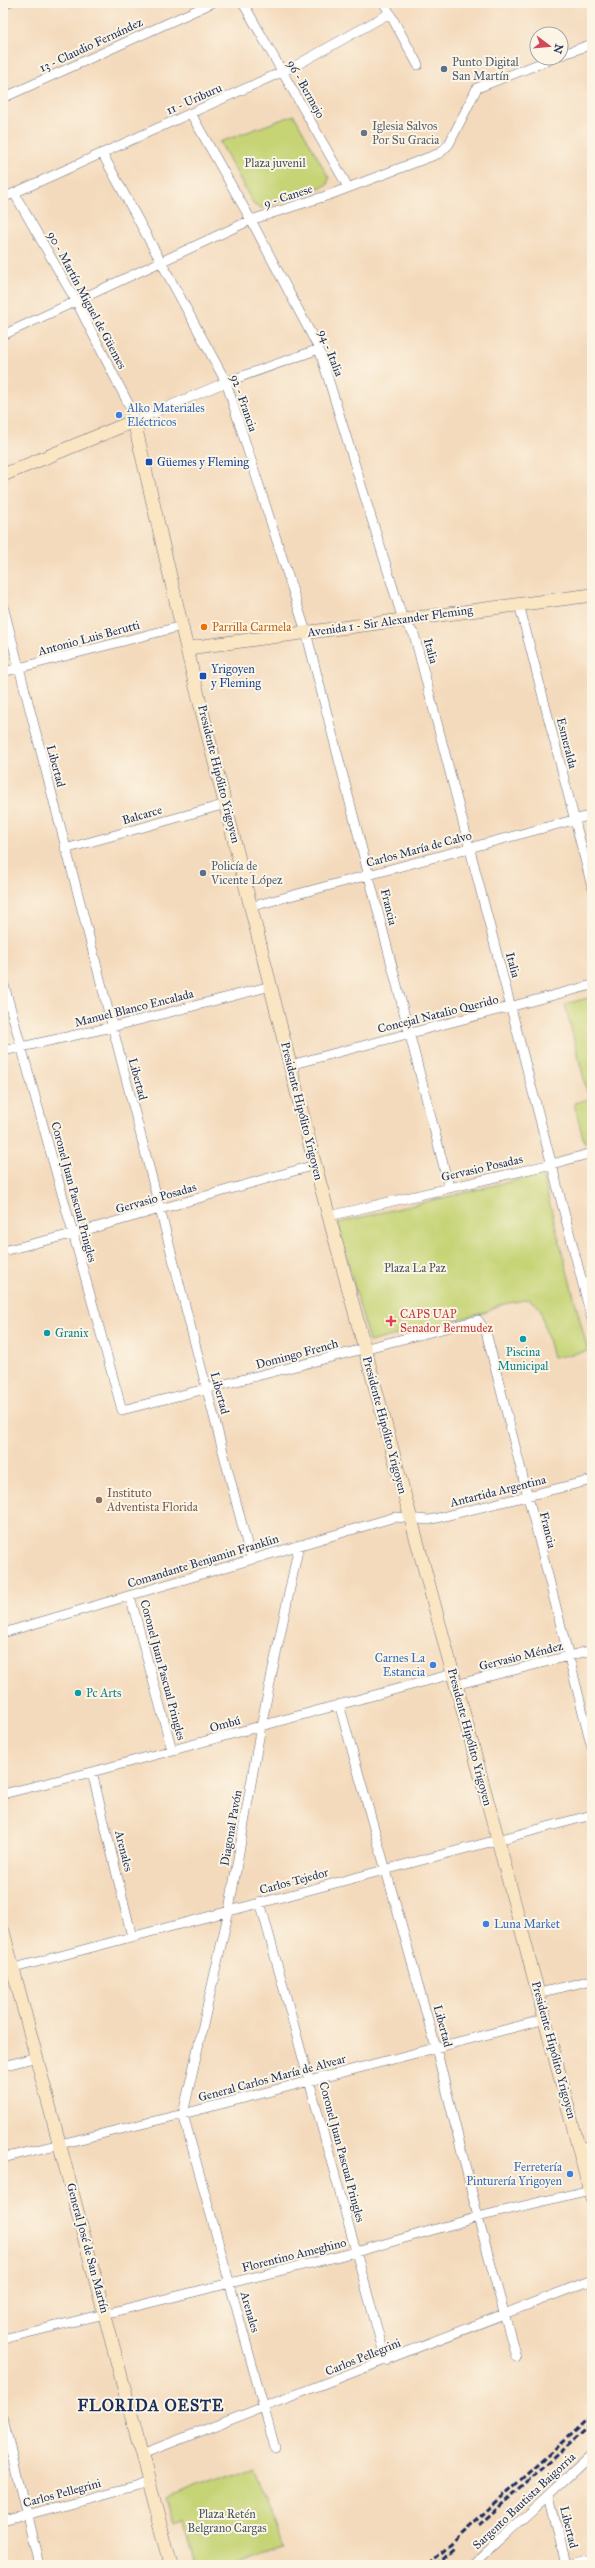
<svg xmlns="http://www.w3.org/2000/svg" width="595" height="2568" font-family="'IM FELL Great Primer',serif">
<rect width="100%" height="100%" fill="#fcf5e5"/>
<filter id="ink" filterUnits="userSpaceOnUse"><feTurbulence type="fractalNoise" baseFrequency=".025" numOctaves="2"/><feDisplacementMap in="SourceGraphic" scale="8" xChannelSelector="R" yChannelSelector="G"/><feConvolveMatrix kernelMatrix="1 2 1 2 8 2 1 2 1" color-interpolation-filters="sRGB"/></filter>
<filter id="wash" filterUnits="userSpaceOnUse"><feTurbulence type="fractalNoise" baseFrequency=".012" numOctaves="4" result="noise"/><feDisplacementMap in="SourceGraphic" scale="16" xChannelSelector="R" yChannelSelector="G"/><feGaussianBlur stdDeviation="0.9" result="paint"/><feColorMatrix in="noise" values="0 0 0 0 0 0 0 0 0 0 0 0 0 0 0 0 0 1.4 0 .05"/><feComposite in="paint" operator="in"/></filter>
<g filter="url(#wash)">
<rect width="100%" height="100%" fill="#f4dabc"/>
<!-- green -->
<path fill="#c6d476" stroke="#70826a" d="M294,115l35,63 -2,7 -66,23 -7,-3 -34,-63z
M592,997v143l-8,2 -10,-39 15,-4 -24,-95z
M542,1174l46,177 -35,7 -13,-50 -11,-9 -30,6 -12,7 -118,30 -31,-119z
M252,2466l32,84 -47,15h-41l-13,-43 -9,3 -8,-27z"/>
</g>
<g filter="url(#ink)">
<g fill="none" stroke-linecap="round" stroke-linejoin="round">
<!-- street casing -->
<g stroke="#676b7f" stroke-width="10">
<path id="street" d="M243,3l105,184
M384,3l34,62
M3,6l5,-3
M561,55l31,-11
M3,98l209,-95
M191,114l60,106 68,129 84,271 11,14 178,686
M102,153l124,229 80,250 143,555
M14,193l62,108 55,108 3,12 92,-39 93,-33
M3,198l292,-132 95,-53
M3,335l248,-115 78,-25 111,-42 9,-9 28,-56 77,-30
M519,604l73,283
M3,606l248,953
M3,672l179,-46
M65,849l161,-45
M253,906l339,-91
M3,981l119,429 356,-90 8,12 106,416
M3,1051l109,-24 159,-41
M290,1065l302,-80
M329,1216l223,-52 40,-11
M3,1251l69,-17 243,-69
M130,1596l42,154
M3,1633l392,-116 34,3 163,-40
M455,1685l137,-35
M339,1704l97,344 42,169 38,140
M92,1772l40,165
M3,1794l89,-22 360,-98
M260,1902l126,459
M3,1971l589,-156
M539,1993l53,-13
M3,2066l34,-9
M580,2148l12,-3
M3,2158l180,-44 363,-95
M3,2339l353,-87 122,-35 112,-27
M3,2419l36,146
M275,2448l-92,-334 46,-204 32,-184 38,-181
M142,2454l450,-174
M549,2495l17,70
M3,2521l147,-39
M473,2565l119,-111
M571,2565l21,-5"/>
</g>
<!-- secondary casing -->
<g stroke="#676b7f" stroke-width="14">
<path id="secondary" d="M3,475l131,-54 60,258 121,486 183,675 94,359
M188,648l404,-53
M3,1931l168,634"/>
</g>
<!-- street -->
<use href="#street" stroke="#fff" stroke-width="9"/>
<!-- secondary -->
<use href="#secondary" stroke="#fbe6c4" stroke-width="13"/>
<!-- rail -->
<path stroke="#1b2f5e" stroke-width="3" stroke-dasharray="6 3" stroke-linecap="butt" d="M479,2525l113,-102
M427,2565l165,-150
M436,2565l18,-17"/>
</g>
</g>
<!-- markers -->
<g fill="#5c6f8a" stroke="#fcf5e5" stroke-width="1.5">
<circle cx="444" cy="69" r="4"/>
<circle cx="203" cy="873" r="4"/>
</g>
<circle fill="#6b7280" stroke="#fcf5e5" stroke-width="1.5" cx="364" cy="133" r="4"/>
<g fill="#3f7fe0" stroke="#fcf5e5" stroke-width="1.5">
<circle cx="119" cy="415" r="4"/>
<circle cx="433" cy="1665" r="4"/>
<circle cx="486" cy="1924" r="4"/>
<circle cx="570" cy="2174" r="4"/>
</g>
<g fill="#1a4fb4" stroke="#fcf5e5" stroke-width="1.5">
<rect x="145" y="458" width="8" height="8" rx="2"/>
<rect x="199" y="672" width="8" height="8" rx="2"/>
</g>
<circle fill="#e8710a" stroke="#fcf5e5" stroke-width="1.5" cx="204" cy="627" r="4"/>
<path fill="#e0444e" stroke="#fcf5e5" stroke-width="1.5" d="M389 1315h4v4h4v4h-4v4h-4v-4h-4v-4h4z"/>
<g fill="#0f9aa8" stroke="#fcf5e5" stroke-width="1.5">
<circle cx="47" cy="1333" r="4"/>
<circle cx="523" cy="1339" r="4"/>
<circle cx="78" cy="1693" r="4"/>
</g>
<circle fill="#8d6e63" stroke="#fcf5e5" stroke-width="1.5" cx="99" cy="1500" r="4"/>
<g text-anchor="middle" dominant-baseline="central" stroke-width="4" stroke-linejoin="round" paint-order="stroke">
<!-- street labels -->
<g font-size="12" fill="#1b2f5e" stroke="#fcf5e5">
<text transform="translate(91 45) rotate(-25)">13 - Claudio Fernández</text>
<text transform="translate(306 89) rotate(61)">96 - Bermejo</text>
<text transform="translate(194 99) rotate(-24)">11 - Uriburu</text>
<text transform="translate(288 196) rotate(-18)">9 - Canese</text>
<text transform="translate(87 300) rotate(62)">90 - Martín Miguel de Güemes</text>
<text transform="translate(331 353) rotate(69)">94 - Italia</text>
<text transform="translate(244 403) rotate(71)">92 - Francia</text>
<text transform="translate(390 621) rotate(-8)">Avenida 1 - Sir Alexander Fleming</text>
<text transform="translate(89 638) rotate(-15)">Antonio Luis Berutti</text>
<text transform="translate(431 651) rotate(75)">Italia</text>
<text transform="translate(567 743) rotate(76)">Esmeralda</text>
<text transform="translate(56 766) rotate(75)">Libertad</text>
<text transform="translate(219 774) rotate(76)">Presidente Hipólito Yrigoyen</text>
<text transform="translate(142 815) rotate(-16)">Balcarce</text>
<text transform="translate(419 849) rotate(-15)">Carlos María de Calvo</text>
<text transform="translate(389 907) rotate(76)">Francia</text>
<text transform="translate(513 965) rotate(75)">Italia</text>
<text transform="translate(134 1008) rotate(-14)">Manuel Blanco Encalada</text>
<text transform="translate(438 1014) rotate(-14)">Concejal Natalio Querido</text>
<text transform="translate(138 1079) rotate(75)">Libertad</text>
<text transform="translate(302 1111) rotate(76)">Presidente Hipólito Yrigoyen</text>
<text transform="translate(482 1168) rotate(-13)">Gervasio Posadas</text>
<text transform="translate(74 1192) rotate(75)">Coronel Juan Pascual Pringles</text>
<text transform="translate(156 1198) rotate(-16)">Gervasio Posadas</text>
<text transform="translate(297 1354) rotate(-15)">Domingo French</text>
<text transform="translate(220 1393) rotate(75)">Libertad</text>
<text transform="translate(385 1425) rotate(75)">Presidente Hipólito Yrigoyen</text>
<text transform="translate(498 1491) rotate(-14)">Antartida Argentina</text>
<text transform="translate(548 1530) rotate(76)">Francia</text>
<text transform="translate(203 1561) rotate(-17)">Comandante Benjamin Franklin</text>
<text transform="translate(521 1656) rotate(-14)">Gervasio Méndez</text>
<text transform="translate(163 1670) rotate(75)">Coronel Juan Pascual Pringles</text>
<text transform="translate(225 1724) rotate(-15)">Ombú</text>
<text transform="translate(470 1737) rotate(75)">Presidente Hipólito Yrigoyen</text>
<text transform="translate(231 1828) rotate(-80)">Diagonal Pavón</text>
<text transform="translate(124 1851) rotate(76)">Arenales</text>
<text transform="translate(294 1881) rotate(-15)">Carlos Tejedor</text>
<text transform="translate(443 2026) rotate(75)">Libertad</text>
<text transform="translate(554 2050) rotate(75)">Presidente Hipólito Yrigoyen</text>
<text transform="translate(272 2078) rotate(-15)">General Carlos María de Alvear</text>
<text transform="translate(342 2152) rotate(75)">Coronel Juan Pascual Pringles</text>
<text transform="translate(88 2248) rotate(75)">General José de San Martín</text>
<text transform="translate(294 2255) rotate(-14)">Florentino Ameghino</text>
<text transform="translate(250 2312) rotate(74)">Arenales</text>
<text transform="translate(363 2357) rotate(-22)">Carlos Pellegrini</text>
<text transform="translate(62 2493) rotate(-15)">Carlos Pellegrini</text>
<text transform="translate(524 2501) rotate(-43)">Sargento Bautista Baigorria</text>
<text transform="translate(569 2527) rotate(76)">Libertad</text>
</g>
<!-- service labels -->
<g font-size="12" fill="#4e5e75" stroke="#fcf5e5" text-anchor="start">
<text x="452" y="62">Punto Digital<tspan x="452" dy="14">San Martín</tspan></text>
<text x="211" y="866">Policía de<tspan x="211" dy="14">Vicente López</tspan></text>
</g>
<!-- worship labels -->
<g font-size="12" fill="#5b616d" stroke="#fcf5e5" text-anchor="start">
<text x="372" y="126">Iglesia Salvos<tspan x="372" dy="14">Por Su Gracia</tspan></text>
</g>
<!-- park labels -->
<g font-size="12" fill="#465864" stroke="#fcf5e5">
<text x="275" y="163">Plaza juvenil</text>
<text x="415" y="1268">Plaza La Paz</text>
<text x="227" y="2514">Plaza Retén<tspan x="227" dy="14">Belgrano Cargas</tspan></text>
</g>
<!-- shop labels -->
<g font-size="12" fill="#366cbe" stroke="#fcf5e5" text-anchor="start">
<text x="127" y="408">Alko Materiales<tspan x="127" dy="14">Eléctricos</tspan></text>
<text x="425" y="1658" text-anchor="end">Carnes La<tspan x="425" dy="14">Estancia</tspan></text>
<text x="494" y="1924">Luna Market</text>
<text x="562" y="2167" text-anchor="end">Ferretería<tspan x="562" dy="14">Pinturería Yrigoyen</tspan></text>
</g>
<!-- transit labels -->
<g font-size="12" fill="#164399" stroke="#fcf5e5" text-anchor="start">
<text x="157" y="462">Güemes y Fleming</text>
<text x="211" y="669">Yrigoyen<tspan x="211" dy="14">y Fleming</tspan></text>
</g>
<!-- food labels -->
<g font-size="12" fill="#c56008" stroke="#fcf5e5" text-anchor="start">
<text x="212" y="627">Parrilla Carmela</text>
</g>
<!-- health labels -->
<g font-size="12" fill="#be3a42" stroke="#fcf5e5" text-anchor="start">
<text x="400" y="1314">CAPS UAP<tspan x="400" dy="14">Senador Bermudez</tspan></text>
</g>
<!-- culture labels -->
<g font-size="12" fill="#0d838f" stroke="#fcf5e5" text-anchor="start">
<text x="55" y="1333">Granix</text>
<text x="523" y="1352" text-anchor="middle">Piscina<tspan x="523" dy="14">Municipal</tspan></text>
<text x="86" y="1693">Pc Arts</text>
</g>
<!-- education labels -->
<g font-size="12" fill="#785e54" stroke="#fcf5e5" text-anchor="start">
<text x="107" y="1493">Instituto<tspan x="107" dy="14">Adventista Florida</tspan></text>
</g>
<!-- district labels -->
<g font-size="16" font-weight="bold" letter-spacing="1" fill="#1b2f5e" stroke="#fcf5e5">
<text x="151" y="2405">FLORIDA OESTE</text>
</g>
</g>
<!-- margin -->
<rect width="595" height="2568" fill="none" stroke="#fcf5e5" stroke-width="16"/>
<!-- north arrow -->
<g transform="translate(549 46) rotate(106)"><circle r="19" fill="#fcf5e5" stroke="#a2a6af"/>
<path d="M0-3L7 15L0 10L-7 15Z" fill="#d1495b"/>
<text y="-6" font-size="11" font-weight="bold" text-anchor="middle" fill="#1b2f5e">N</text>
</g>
</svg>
